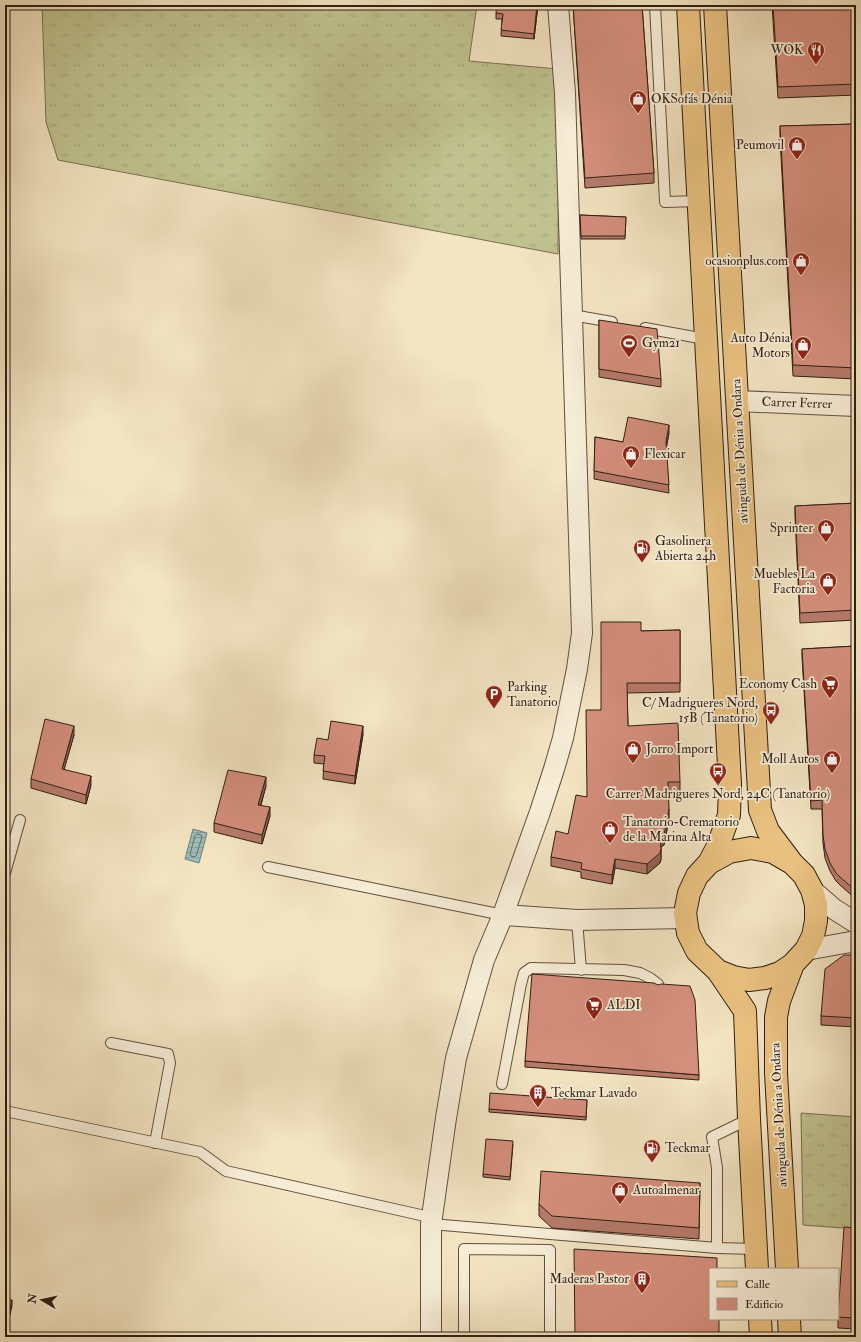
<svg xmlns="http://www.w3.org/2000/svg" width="861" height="1342" font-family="'IM FELL Double Pica',serif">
<defs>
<pattern id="grass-tufts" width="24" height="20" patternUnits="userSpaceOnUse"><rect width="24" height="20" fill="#c0c28f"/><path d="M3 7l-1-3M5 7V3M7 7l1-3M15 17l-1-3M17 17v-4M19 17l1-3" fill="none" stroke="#a5a67a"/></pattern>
<pattern id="water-rules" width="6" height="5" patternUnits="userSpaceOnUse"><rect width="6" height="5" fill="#9dbdba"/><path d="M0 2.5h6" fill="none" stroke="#88a29f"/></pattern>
</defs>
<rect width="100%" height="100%" fill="#f3e4c2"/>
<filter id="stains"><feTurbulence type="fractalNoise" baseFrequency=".005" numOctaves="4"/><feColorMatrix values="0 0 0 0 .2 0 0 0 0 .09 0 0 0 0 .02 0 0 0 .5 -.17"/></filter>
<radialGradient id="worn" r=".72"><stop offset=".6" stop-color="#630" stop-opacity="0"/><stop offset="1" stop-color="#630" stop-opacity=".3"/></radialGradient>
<!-- grass -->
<path fill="url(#grass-tufts)" stroke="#787050" d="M42,5h435l-8,56 89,8 1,14 -1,171 -500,-94 -12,-38z
M801,1113l55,4v112l-53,-4z"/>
<!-- water -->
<path fill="url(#water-rules)" stroke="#717e77" d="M193,829l14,4 -8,30 -14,-4z"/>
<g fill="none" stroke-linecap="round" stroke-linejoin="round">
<!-- shore -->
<path stroke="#666e66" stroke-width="1" d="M197,834l4,1 1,2 -6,19 -2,1 -3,-1 -1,-2 5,-18z"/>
<!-- lane casing -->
<g stroke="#61503e" stroke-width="12">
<path id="lane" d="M655,5l10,197 34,-1
M572,315l40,7
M645,328l60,11
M268,867l235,48
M5,873l15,-53
M577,920l4,50
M111,1043l57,11 2,9 -15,80
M502,1084l19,-100 3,-11 7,-5 93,2 16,3 10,5 8,6
M5,1111l195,41 26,19 199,45 6,8 286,24 39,1
M717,1248v-80l-5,-31 37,-18
M464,1337v-88l86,1v87"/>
</g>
<!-- street casing -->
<g stroke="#61503e" stroke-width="22">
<path id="street" d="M737,401l119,5
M812,890l22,19 22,14
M503,915l74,5 109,-2
M806,950l50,-9
M431,1337v-113l15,-106 10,-60 28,-98 19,-45 37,-103 14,-43 9,-31 14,-69 5,-36 -17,-540 -7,-88"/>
</g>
<!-- primary casing -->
<g stroke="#301f12" stroke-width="24">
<path id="primary" d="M688,5l42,779 -1,31 -11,31 -9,17
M715,5l45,805 8,21 24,32
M718,971l27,40 4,108 8,150
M787,1269l-11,-196v-56l3,-16 14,-37 13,-14 7,-14 3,-15v-16l-4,-15 -8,-15 -12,-12 -19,-11 -22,-4 -22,4 -20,11 -12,13 -8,17 -4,20 3,20 9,18 21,20 15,6 16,3 16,-2 15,-5 13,-9
M760,1319l1,18
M789,1319l1,18"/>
</g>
<!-- lane -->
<use href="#lane" stroke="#f7edd7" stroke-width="10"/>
<!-- street -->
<use href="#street" stroke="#f7edd7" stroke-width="20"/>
<!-- primary -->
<use href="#primary" stroke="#eac281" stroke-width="22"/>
</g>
<!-- wall -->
<path fill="#b67a6b" stroke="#301f12" d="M538,5l-4,34 -33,-3 1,-17h-6v-6z
M573,5h69l12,168v10l-69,5z
M772,5h84v90l-78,3z
M856,124v255l-63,-3 -13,-238v-12z
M580,215l46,2 -1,22h-44z
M599,320l62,59v8l-62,-10z
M669,433l-3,15 3,45 -75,-14 1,-42 28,5z
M856,503v117l-56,3 -5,-107v-10z
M680,630v62l-53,1 1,33 52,56v9l-12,1 1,27 -5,26 -3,2v12l-1,4 -13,11 -32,-6 -3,16 -31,-6v-6l-30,-6v-9l17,-23 19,-37 14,-87 40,-79z
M856,646v253l-15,-13 -5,-5 -6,-10 -5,-13 -2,-15 -1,-34h-11l-9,-152v-8z
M363,734l-8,50 -32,-5 1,-15 -10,-1v-8l14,-15z
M74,735l-10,34 27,16 -5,19 -55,-16v-9z
M266,786l-5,19 9,11 -8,28 -48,-12v-9z
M856,955v72l-35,-2v-9z
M525,1061l174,14v5l-174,-13z
M587,1100l-1,20 -97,-8v-3z
M513,1144l-3,36 -27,-3v-3z
M700,1183l-1,56 -147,-11 -13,-12v-12z
M856,1228v101l-18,-1v-16z"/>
<!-- shaded-wall -->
<path fill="#946357" stroke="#301f12" d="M537,5h1l-4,34v-5z
M669,425v8l-3,17v-8z
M74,726v9l-12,42v-8z
M363,726v8l-8,50v-8z
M91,776v9l-5,19v-9z
M266,777v9l-8,28v-9z
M270,807v9l-8,28v-9z
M669,809v10l-5,26 -4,2v-9z
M661,849v10l-1,4 -13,11v-10z
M615,859v9l-3,16v-9z
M12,1300v6l-7,31v-6z"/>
<!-- building -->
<path fill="#d48e7c" stroke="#301f12" d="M497,5h40l-3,29 -33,-4 2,-16 -7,-1z
M573,5h69l12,168 -69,5z
M773,5h83v79l-78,3z
M856,124v244l-63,-3 -13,-239z
M580,215l46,2 -1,19h-44z
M599,320l58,9 4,50 -62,-10z
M628,417l41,8 -3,17 3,43 -75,-14 1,-34 28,5z
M856,503v107l-56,3 -5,-107z
M601,622h40v9l39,-1v53h-53l1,43 50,-3 2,59h-12l1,27 -5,26 -4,3 1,11 -1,4 -13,11 -32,-5 -3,16 -31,-6 1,-6 -31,-6 5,-26 12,3 8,-39 11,2 -1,-87h15z
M856,646v245l-15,-13 -5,-5 -6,-10 -5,-14 -2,-14 -1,-35 -11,1 -9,-152z
M45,719l29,7 -12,43 29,7 -5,19 -55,-16z
M331,721l32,5 -8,50 -32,-5 2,-15 -11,-1 3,-17 11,2z
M228,770l38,7 -8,28 12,2 -8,28 -48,-12z
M844,955h12v63l-35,-2 4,-47z
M532,974l122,9 4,2 3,-1 29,2 5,14 4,75 -174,-14z
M490,1093l97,7 -1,17 -97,-8z
M486,1139l27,2 -3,36 -27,-3z
M541,1171l159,12 -1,45 -147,-12 -13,-12z
M844,1227l12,1v90l-18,-1z
M574,1249l143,9v11h-7v50h9v18h-144z
M5,1299l7,1 -7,31z"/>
<!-- icons -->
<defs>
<g id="restaurant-pin" transform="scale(0.9)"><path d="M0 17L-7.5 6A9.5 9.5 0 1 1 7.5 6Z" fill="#8f2418" stroke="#f7edd7"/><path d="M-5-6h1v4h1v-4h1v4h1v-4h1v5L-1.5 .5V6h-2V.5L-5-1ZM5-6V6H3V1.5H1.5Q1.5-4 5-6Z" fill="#fff"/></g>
<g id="shop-pin" transform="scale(0.9)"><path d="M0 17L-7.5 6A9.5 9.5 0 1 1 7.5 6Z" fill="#8f2418" stroke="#f7edd7"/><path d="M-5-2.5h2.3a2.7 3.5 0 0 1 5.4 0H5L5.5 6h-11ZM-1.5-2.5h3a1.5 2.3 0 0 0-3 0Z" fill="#fff"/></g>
<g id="stadium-pin" transform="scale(0.9)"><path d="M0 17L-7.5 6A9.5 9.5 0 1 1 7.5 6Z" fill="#8f2418" stroke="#f7edd7"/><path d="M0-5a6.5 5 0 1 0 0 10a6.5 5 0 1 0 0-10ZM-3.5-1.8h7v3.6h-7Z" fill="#fff"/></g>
<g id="fuel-pin" transform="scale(0.9)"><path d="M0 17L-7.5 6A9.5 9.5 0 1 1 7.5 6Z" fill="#8f2418" stroke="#f7edd7"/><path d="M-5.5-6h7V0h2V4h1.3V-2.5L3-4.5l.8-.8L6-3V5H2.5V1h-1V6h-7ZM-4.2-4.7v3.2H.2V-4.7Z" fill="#fff"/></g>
<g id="supermarket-pin" transform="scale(0.9)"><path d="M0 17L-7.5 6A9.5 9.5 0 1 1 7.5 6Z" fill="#8f2418" stroke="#f7edd7"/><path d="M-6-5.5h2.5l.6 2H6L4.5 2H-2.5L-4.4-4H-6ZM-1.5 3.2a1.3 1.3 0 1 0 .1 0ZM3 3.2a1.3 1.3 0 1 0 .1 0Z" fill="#fff"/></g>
<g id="parking-pin" transform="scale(0.9)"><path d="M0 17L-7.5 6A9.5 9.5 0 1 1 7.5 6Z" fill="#8f2418" stroke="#f7edd7"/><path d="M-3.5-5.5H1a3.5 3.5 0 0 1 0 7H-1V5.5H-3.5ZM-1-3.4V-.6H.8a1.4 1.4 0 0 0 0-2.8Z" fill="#fff"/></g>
<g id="bus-pin" transform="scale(0.9)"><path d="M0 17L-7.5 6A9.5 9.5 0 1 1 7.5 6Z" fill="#8f2418" stroke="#f7edd7"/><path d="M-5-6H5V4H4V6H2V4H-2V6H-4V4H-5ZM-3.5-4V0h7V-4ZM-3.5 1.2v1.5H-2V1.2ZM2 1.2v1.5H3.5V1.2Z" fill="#fff"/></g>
<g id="building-pin" transform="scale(0.9)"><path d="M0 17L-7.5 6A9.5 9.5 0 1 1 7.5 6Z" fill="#8f2418" stroke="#f7edd7"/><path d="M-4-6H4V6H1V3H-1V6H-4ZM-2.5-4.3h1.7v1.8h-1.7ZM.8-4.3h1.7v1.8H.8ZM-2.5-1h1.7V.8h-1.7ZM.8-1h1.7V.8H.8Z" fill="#fff"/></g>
</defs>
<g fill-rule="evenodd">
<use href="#restaurant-pin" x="816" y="50"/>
<use href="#shop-pin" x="638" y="99"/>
<use href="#shop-pin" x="797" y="145"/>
<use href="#shop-pin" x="801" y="261"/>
<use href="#stadium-pin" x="629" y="343"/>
<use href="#shop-pin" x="803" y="345"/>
<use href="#shop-pin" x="631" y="454"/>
<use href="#shop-pin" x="826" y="528"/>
<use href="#fuel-pin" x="642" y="548"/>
<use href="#shop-pin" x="828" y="581"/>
<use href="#supermarket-pin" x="830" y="684"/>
<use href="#parking-pin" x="494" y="694"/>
<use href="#bus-pin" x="771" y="710"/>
<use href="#shop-pin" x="633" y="749"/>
<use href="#shop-pin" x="832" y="759"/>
<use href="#bus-pin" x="718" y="771"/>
<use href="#shop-pin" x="610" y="829"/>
<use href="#supermarket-pin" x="594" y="1005"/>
<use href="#building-pin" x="538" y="1093"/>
<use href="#fuel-pin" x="652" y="1148"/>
<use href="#shop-pin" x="620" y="1190"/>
<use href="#building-pin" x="642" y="1279"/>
</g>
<g text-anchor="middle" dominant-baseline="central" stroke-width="3.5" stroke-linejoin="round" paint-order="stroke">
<!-- poi labels -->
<g font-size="13" fill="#301f12" stroke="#f7edd7" text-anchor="start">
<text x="803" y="50" text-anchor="end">WOK</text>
<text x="651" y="99">OKSofás Dénia</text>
<text x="784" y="145" text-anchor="end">Peumovil</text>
<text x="788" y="261" text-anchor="end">ocasionplus.com</text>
<text x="790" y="338" text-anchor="end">Auto Dénia<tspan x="790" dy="15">Motors</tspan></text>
<text x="642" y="343">Gym21</text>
<text x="644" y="454">Flexicar</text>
<text x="813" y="528" text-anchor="end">Sprinter</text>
<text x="655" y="541">Gasolinera<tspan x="655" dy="15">Abierta 24h</tspan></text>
<text x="815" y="574" text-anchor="end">Muebles La<tspan x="815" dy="15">Factoria</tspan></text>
<text x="817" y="684" text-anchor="end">Economy Cash</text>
<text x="507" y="687">Parking<tspan x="507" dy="15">Tanatorio</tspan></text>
<text x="758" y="703" text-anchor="end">C/ Madrigueres Nord,<tspan x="758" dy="15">15B (Tanatorio)</tspan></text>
<text x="646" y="749">Jorro Import</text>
<text x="819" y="759" text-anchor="end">Moll Autos</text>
<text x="718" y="794" text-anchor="middle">Carrer Madrigueres Nord, 24C (Tanatorio)</text>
<text x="623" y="822">Tanatorio-Crematorio<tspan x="623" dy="15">de la Marina Alta</tspan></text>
<text x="607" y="1005">ALDI</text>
<text x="551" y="1093">Teckmar Lavado</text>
<text x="665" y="1148">Teckmar</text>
<text x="633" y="1190">Autoalmenar</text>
<text x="629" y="1279" text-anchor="end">Maderas Pastor</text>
</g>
<!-- street labels -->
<g font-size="13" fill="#301f12" stroke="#f7edd7">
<text transform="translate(797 403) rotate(2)">Carrer Ferrer</text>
<text transform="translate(740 451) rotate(-93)">avinguda de Dénia a Ondara</text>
<text transform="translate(779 1115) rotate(-93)">avinguda de Dénia a Ondara</text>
</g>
</g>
<!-- margin -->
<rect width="861" height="1342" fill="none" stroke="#f3e4c2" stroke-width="20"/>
<rect x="6" y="6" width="849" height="1330" fill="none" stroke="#301f12" stroke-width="2"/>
<rect x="10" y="10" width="841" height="1322" fill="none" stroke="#301f12"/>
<!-- legend -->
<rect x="709" y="1268" width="130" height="52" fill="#f7edd7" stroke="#a79b88"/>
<rect x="717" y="1281" width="20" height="6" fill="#eac281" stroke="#a79b88"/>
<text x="745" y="1288" font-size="12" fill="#301f12">Calle</text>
<rect x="717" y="1298" width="20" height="12" fill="#d48e7c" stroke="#a79b88"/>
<text x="745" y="1308" font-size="12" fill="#301f12">Edificio</text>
<!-- north arrow -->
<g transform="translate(42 1300) rotate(279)" stroke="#f7edd7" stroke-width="3" paint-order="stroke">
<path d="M0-3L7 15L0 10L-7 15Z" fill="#301f12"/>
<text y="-6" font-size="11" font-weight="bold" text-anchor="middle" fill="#301f12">N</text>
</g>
<rect width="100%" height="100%" filter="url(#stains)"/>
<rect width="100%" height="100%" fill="url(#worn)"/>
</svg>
